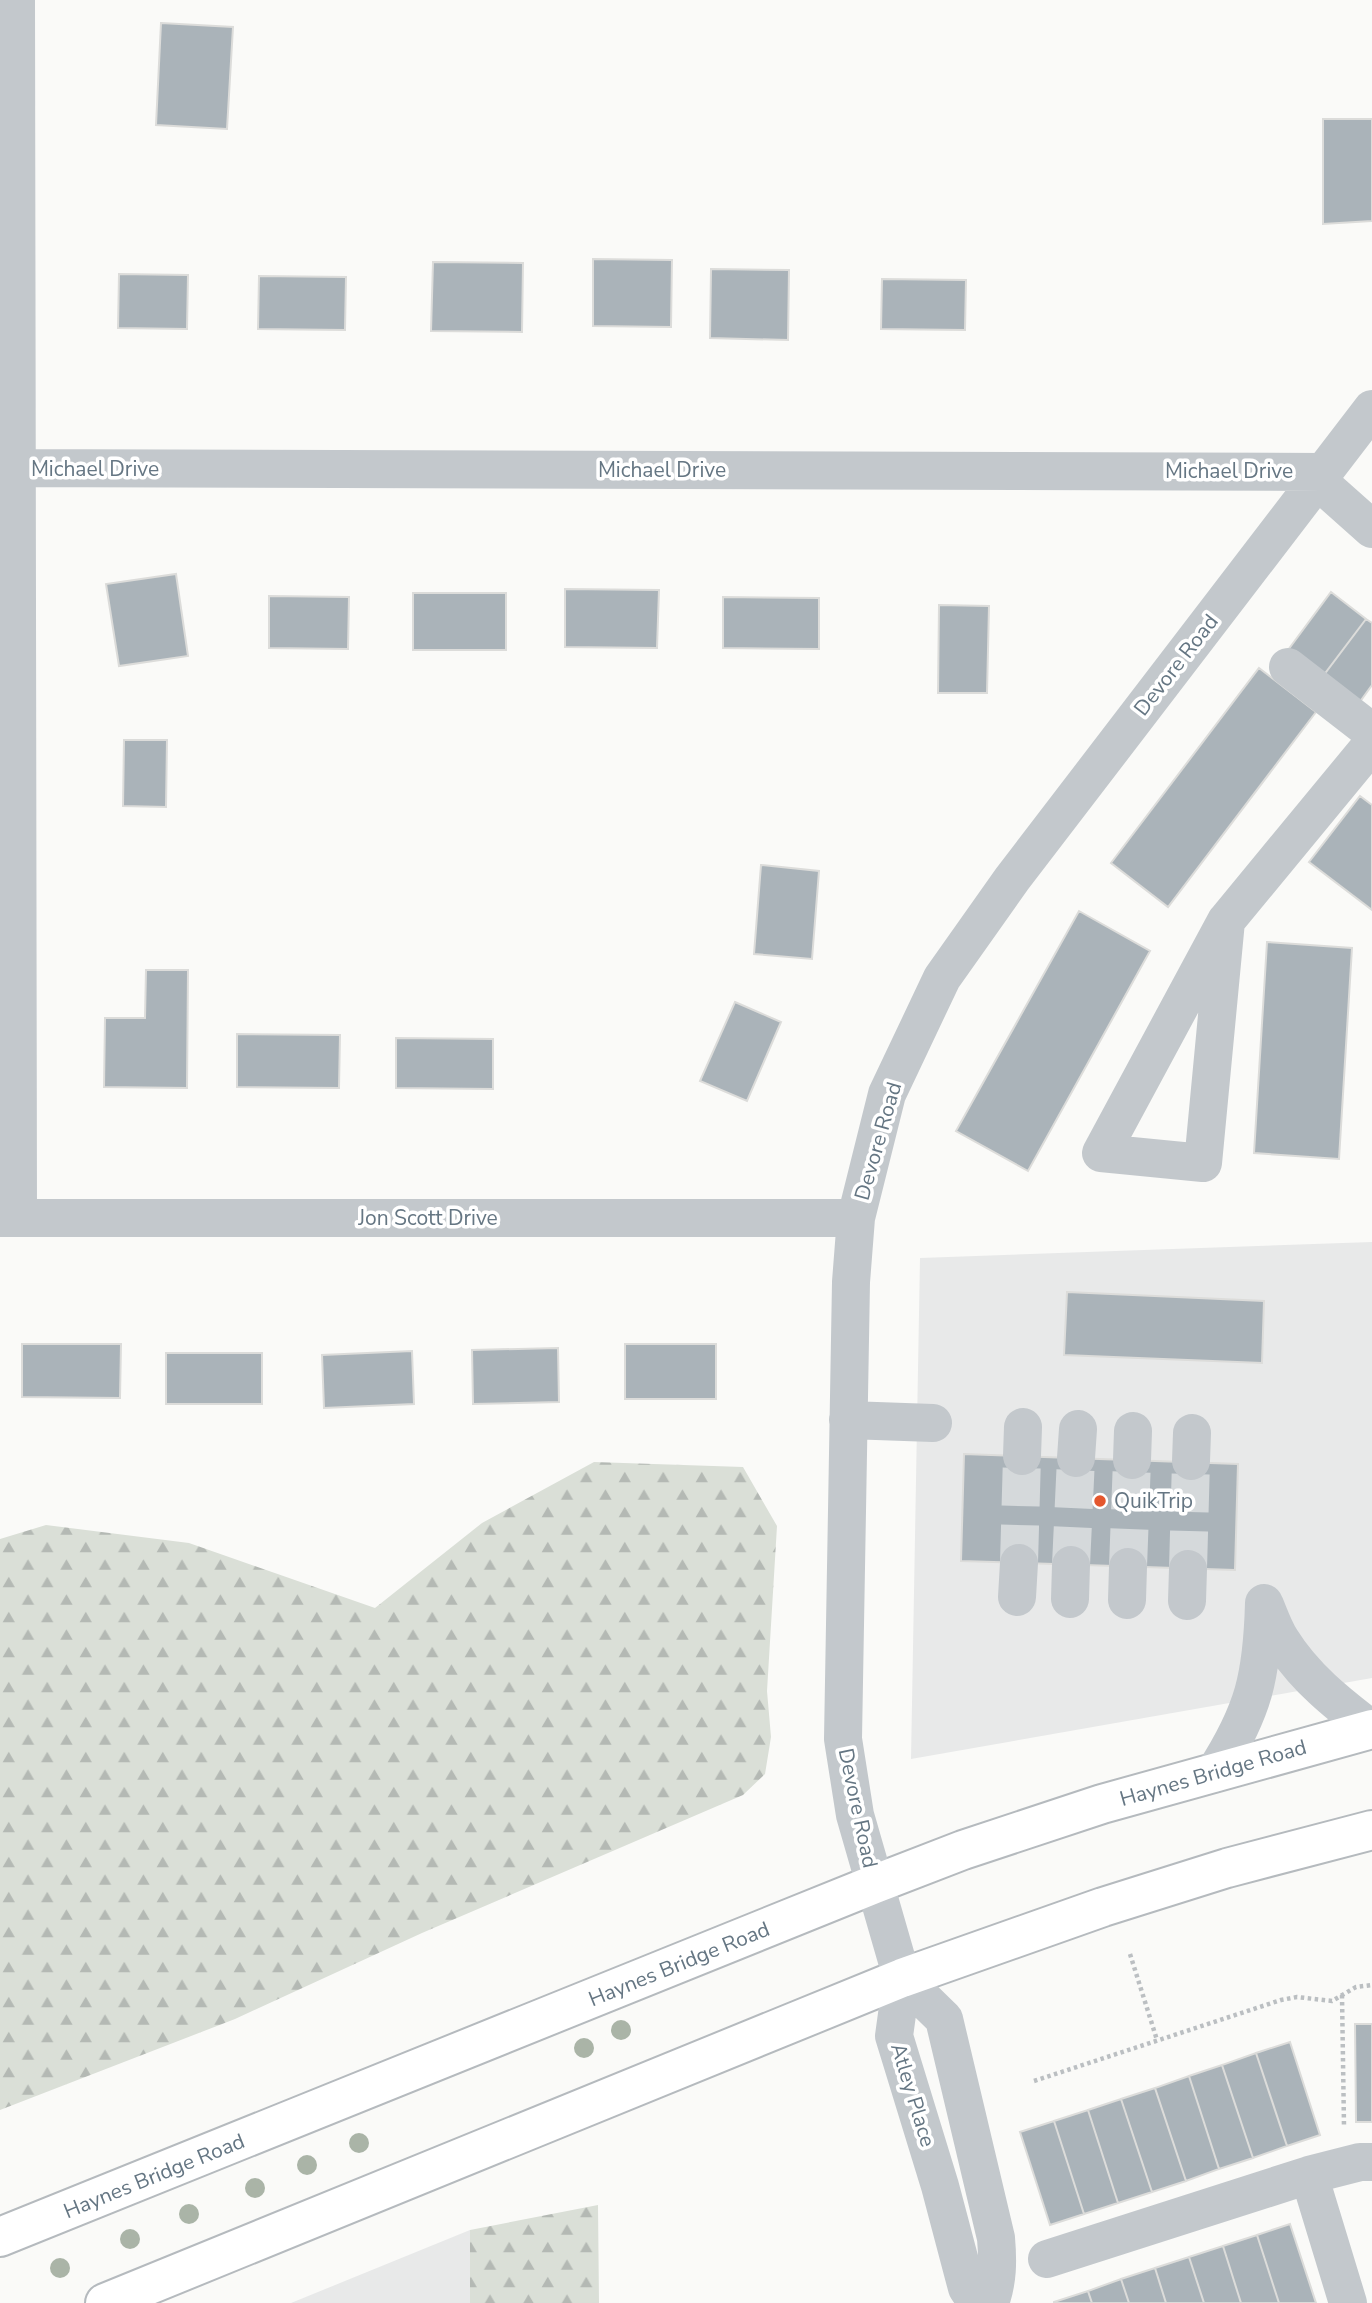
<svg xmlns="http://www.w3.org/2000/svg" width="1372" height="2303" font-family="'Nunito Sans',sans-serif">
<defs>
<pattern id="forest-firs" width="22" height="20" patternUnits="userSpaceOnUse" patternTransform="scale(1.75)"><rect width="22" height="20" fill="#dadfd7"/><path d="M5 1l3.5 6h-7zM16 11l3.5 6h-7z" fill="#b4b9b4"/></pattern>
</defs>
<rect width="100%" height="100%" fill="#fafaf8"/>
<!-- built -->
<path fill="#e8e9e9" d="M1372,1242v436l-461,81 9,-501z
M470,2230v73h-179z"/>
<!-- forest -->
<path fill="url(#forest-firs)" d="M594,1462l149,5 34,59 -10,165 4,46 -6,37 -22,21 -321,138 -187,86 -235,91v-571l46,-14 143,18 186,65 107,-85z
M598,2205l1,98h-129v-73z"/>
<!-- building -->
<path fill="#aab3b9" stroke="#dcdcda" stroke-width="2" d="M161,23l72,4 -6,102 -71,-4z
M1323,119h49v102l-49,3z
M593,259l79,1 -1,67 -78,-1z
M433,262l90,1 -1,69 -91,-1z
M711,269l78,1 -1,70 -78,-2z
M119,274l69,1 -1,54 -69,-1z
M259,276l87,1 -1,53 -87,-1z
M882,279l84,1 -1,50 -84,-1z
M176,574l12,82 -69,10 -13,-82z
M565,589l94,1 -2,58 -92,-1z
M1331,592l35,27 -43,57 -35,-26z
M413,593h93v57h-93z
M269,596l80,1 -1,52 -79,-1z
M723,597l96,1v51l-96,-1z
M939,605l50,1 -2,87h-49z
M1366,619l6,4v62l-13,18 -36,-27z
M1259,668l57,44 -148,195 -57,-44z
M124,740h43l-1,67 -43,-1z
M1360,796l12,9v105l-63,-48z
M761,865l58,6 -7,88 -58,-5z
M1079,911l71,40 -122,220 -72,-40z
M1267,942l85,6 -13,211 -85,-6z
M146,970h42l-1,118 -83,-1 1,-69h40z
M735,1002l46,20 -34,79 -47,-20z
M237,1034l103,1 -1,53 -102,-1z
M396,1038l97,1v50l-97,-1z
M1067,1292l197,9 -2,62 -198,-8z
M22,1344h99l-1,54 -98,-1z
M625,1344h91v55h-91z
M558,1348l1,54 -86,2 -1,-54z
M412,1351l2,53 -90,4 -2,-53z
M166,1353h96v51h-96z
M964,1454l274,10 -3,106 -274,-9z
M1355,2024h17v98h-16z
M1290,2042l30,93 -33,11 -31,-93z
M1256,2053l31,93 -34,12 -31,-93z
M1222,2065l31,93 -34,11 -30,-93z
M1189,2076l30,93 -33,12 -31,-93z
M1155,2088l31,93 -34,11 -31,-93z
M1121,2099l31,93 -34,11 -30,-93z
M1088,2110l30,93 -34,11 -30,-93z
M1054,2121l30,93 -34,11 -30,-93z
M1290,2224l26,79h-37l-22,-68z
M1257,2235l22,68h-38l-18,-57z
M1223,2246l18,57h-37l-15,-46z
M1189,2257l15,46h-38l-11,-35z
M1155,2268l11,35h-37l-8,-24z
M1121,2279l8,24h-37l-4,-12z
M1088,2291l4,12h-38v-1z"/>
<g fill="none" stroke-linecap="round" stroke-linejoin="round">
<!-- minor-tunnel -->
<path stroke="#d5d9db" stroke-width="38" stroke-dasharray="38 19" stroke-linecap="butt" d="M1019,1563l3,-107
M1071,1565l5,-107
M1128,1567l4,-107
M1188,1569l3,-108"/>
<!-- major casing -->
<g stroke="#b5babe" stroke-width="42">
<path id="major" d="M0,2237l875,-353 88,-34 139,-46 270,-75
M105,2303l797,-325 201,-71 124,-39 145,-38"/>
</g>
<!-- path -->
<path stroke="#bbbfc2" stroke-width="4.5" stroke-dasharray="3.5 3.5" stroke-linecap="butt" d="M1130,1954l27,86
M1342,1995l2,131
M1034,2081l247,-81 16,-3 35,4 24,-14 16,-2"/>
<!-- minor -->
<path stroke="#c3c8cc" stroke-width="38" d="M16,0l2,1218
M0,468l1325,4
M1318,481l54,48
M1288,667l84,65
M1226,921l-23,242 -102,-10 125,-232 146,-177
M0,1218h856
M848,1420l85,3
M1022,1456l1,-29
M1076,1458l2,-29
M1132,1460l1,-29
M1191,1461l1,-28
M1017,1597l2,-34
M1070,1599l1,-34
M1127,1600l1,-33
M1187,1601l1,-32
M1265,1605c5,12 9,24 16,35 23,37 56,63 90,89
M1214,1773c40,-62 48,-97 50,-170
M902,1978l42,41 52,219c2,23 2,43 -6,65
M1309,2175l39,128
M1047,2259l262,-84 51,-13h12
M977,2303l-10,-15 -27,-102 -46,-150 8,-58 -47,-163 -12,-76 8,-457 5,-64 31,-124 55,-116 70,-99 360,-470"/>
<!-- major -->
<use href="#major" stroke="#fff" stroke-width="38"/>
</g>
<!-- trees -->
<g fill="#aab4a7">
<circle cx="621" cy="2030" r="10"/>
<circle cx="584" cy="2048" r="10"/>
<circle cx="359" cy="2143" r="10"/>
<circle cx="307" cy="2165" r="10"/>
<circle cx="255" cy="2188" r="10"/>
<circle cx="189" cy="2214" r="10"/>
<circle cx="130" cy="2239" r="10"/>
<circle cx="60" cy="2268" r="10"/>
</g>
<!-- markers -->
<circle fill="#e4572e" stroke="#fff" stroke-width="2.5" cx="1100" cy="1501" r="7"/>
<g text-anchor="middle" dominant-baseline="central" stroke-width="7" stroke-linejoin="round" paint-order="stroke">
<!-- street labels -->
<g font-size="21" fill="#657683" stroke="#fff">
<text x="95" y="469">Michael Drive</text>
<text x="662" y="470">Michael Drive</text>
<text x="1229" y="471">Michael Drive</text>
<text transform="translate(1176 665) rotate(-52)">Devore Road</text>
<text transform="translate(878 1141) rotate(-74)">Devore Road</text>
<text x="428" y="1218">Jon Scott Drive</text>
<text transform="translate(1213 1773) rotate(-16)">Haynes Bridge Road</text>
<text transform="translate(858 1808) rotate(78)">Devore Road</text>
<text transform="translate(679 1964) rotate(-22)">Haynes Bridge Road</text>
<text transform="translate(913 2095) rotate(73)">Atley Place</text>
<text transform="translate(154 2176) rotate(-22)">Haynes Bridge Road</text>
</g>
<!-- poi labels -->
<g font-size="21" fill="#657683" stroke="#fff" text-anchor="start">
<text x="1114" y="1501">QuikTrip</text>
</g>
</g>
</svg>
